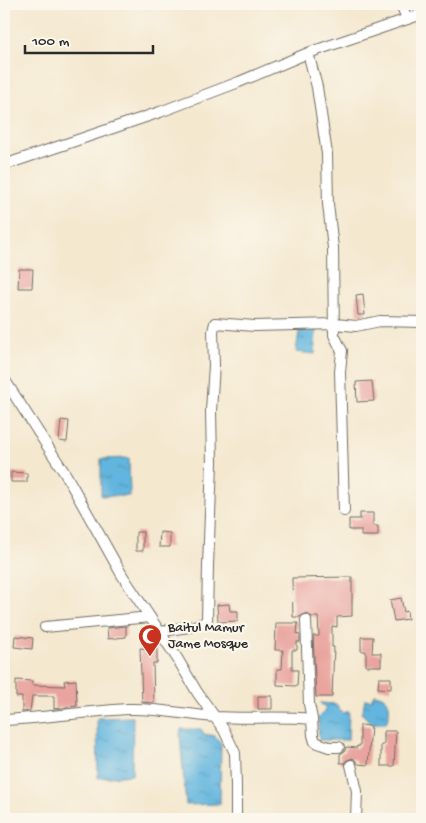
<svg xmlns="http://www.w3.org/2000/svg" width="426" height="823" font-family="'Gochi Hand',sans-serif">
<defs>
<pattern id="water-ripples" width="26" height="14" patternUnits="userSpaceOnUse" patternTransform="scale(1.25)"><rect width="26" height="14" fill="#62b5de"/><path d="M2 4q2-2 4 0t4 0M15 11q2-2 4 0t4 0" fill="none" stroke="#5193b4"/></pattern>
</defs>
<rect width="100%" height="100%" fill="#fbf7ec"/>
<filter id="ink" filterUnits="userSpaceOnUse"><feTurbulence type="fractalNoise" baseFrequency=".02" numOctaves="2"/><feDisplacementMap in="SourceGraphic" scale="10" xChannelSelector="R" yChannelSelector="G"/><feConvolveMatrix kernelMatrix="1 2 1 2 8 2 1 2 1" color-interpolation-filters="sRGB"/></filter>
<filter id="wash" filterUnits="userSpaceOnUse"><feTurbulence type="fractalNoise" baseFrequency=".0096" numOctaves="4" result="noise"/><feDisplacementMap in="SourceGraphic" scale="20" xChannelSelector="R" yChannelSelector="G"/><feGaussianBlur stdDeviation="1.12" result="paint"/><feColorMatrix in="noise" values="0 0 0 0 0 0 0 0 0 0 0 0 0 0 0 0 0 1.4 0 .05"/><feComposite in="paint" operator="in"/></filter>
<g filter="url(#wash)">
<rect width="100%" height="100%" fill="#f4e8cf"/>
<!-- water -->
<path fill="url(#water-ripples)" stroke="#467084" d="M316,330l-1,24 -19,-2 3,-21z
M129,458l1,38h-29v-37z
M374,694c17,2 18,15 12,29h-14l-10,-9 3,-15 6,1z
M320,703l16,1 3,6 5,3 5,-2 -1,29h-29l-1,-22c4,-5 8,-4 7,-11z
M133,717l-1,58 -34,3 -1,-60z
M181,729h20l3,5 11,2 6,7 -1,61 -34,1 -6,-70z"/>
<g id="blocks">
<!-- building -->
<path fill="#e9a49f" d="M19,269h14l-1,19h-14z
M363,294l2,21h-7l-2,-20z
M372,381l2,20 -17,1 -1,-20z
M61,420l8,1 -2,21 -8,-1z
M11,472l16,1v9h-16z
M360,513h13v13h5v10h-17v-6h-12v-11h11z
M136,532h7v19h-7z
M160,532l10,1v14h-11z
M352,577v39l-15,1v10l-5,-1v21h2l-2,50h-16l-3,-61h6l-1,-19h-6l-6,-4 -6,4h-7l-1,-39z
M401,598l3,14 3,-1 1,8 -14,2 -4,-21z
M229,604l1,7h8v10l-20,1 -1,-17z
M276,623h22l-1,11 3,1v7h-3v8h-5v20h6l-1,16 -20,-1v-16h5l1,-19h-8z
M126,626v11l-18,2 -1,-11z
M15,636l18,2 -1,11 -18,-2z
M361,637h12l-1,16h9v13h-15v-15h-5z
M140,648l17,1v14h-4l1,40 -12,-1z
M379,678h12v11l-13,-1z
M16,680l16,1v4l33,1 -1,-5 12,-1 1,26 -23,3v-13h-22l-2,15 -8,1v-15h-6z
M258,696h14v13h-14z
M360,725l11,1 -3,39 -10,-1 -2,-3 -3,-3 -6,2 -3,3h-4v-9l5,-3 1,-4 11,1v-2h3z
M384,731h12l-2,35h-13v-21h3z"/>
</g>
</g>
<g filter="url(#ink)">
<use href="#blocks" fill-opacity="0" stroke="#716d64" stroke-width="1"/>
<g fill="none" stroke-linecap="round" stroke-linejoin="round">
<!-- street casing -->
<g stroke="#716d64" stroke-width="12">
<path id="street" d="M401,4l6,15
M308,53l9,34 10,67 1,50 5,44 1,87 8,16 -2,21 4,139
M4,165l156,-53 79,-30 69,-29 114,-39
M4,379l62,96 56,100 55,83 20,34 27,38 11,23 1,32v34
M306,620l3,84 3,15
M45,627l105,-10
M160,633c15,-7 33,-3 47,-12l1,-55 4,-103 -1,-52 3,-46 -1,-34 2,-8 40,3 80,-2 21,2 24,-5 42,1
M4,720c42,-2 83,-9 125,-11 30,-1 58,6 87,8 32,2 64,-1 96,2l1,16 2,7 14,5h10
M351,765l6,26 -1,28"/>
</g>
<!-- street -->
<use href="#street" stroke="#fff" stroke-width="10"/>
</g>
</g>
<!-- icons -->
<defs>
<g id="mosque-pin" transform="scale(1.25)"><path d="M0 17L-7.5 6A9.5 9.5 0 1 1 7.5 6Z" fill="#c8321e" stroke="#fbf7ec"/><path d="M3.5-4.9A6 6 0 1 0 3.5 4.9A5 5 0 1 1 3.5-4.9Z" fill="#fff"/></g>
</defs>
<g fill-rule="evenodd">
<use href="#mosque-pin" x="150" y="636"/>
</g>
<g text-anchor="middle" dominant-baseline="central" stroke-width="4.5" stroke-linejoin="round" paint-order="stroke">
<!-- poi labels -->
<g font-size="14" fill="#2b2b2b" stroke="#fbf7ec" text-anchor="start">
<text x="168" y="628">Baitul Mamur<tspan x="168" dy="16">Jame Mosque</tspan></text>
</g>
</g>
<!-- margin -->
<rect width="426" height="823" fill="none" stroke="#fbf7ec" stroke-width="20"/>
<!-- scale -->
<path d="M25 45v8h128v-8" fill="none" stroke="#2b2b2b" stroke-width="2.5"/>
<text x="32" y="45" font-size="15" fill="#2b2b2b" stroke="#fbf7ec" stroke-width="4" paint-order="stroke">100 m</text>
</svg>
